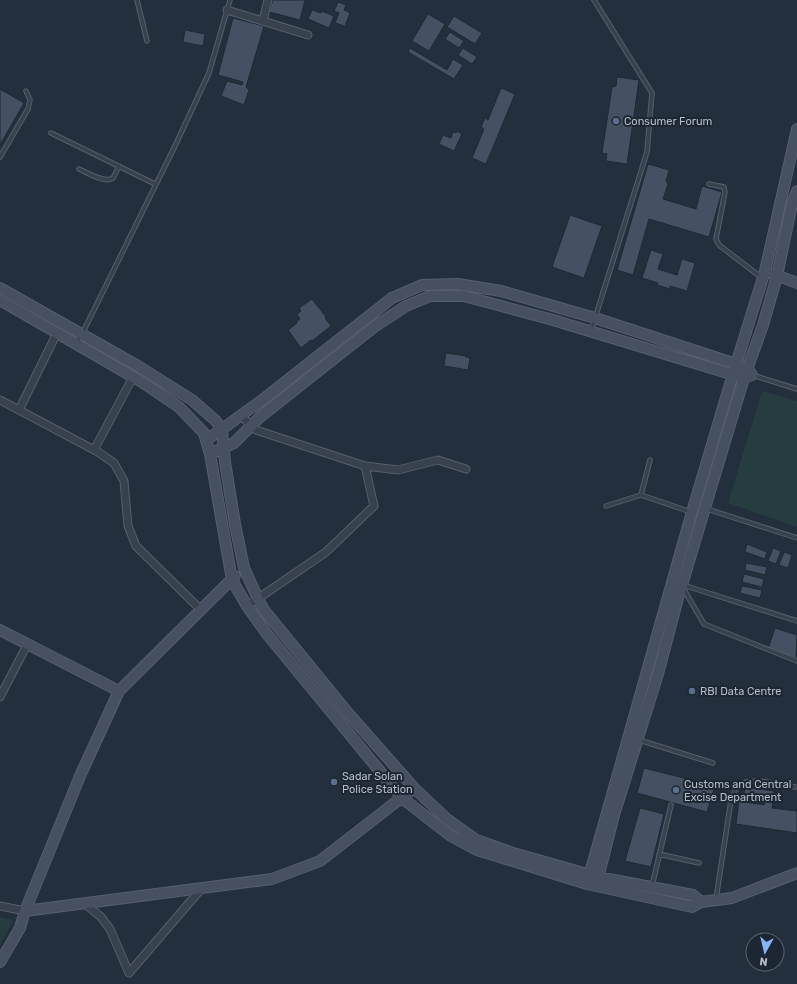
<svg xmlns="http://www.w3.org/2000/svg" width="797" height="984" font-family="Rubik,sans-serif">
<rect width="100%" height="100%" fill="#242f3e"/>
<!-- green -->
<path fill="#263c3f" d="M762,391l35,10v126l-69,-24z
M0,917l13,3 -13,26z"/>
<!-- building -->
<path fill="#455162" stroke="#1f2835" d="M273,0h32l-5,20 -31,-8z
M338,2l8,3 -2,5 6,3 -5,13 -10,-3 4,-10 -5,-2z
M312,10l9,3 1,-2 12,5 -5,12 -21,-9z
M428,14l17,10 -16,27 -17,-10z
M454,16l28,17 -7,11 -28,-17z
M233,18l31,8 -18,61 3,3 -5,15 -23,-9 6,-15 15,4 1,-3 -25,-7z
M185,30l20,4 -2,12 -20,-4z
M450,32l14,9 -5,7 -14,-9z
M410,48l37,22 6,-11 10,6 -9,14 -46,-27z
M463,48l14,9 -5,7 -14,-9z
M617,77l22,3 -12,84 -21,-3 1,-7 -5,-1 10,-66 4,-1z
M501,88l14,6 -29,70 -14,-6 12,-29 -3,-2 4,-9 3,2z
M0,89l24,14 -24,42z
M457,131l5,3 -8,17 -15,-7 4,-9 8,3 2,-6 3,1z
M648,164l21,6 -3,11 2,3 -5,15 33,10 6,-23 20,6 -13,45 -60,-18 -16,56 -16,-5z
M570,215l32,11 -18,52 -32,-11z
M651,250l12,4 -5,15 19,6 5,-16 13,4 -8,28 -17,-5v3l-13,-4 1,-2 -16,-5z
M312,299l14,18 -1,1 6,8 -19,15 -1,-1 -10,8 -13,-18 9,-7 -1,-1 4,-3 -3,-5 4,-3 -2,-3z
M446,353l20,3v1l4,1 -2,12 -24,-4z
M747,544l20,8 -2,7 -20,-7z
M773,548l8,3 -5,13 -8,-3z
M784,552l8,3 -4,13 -9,-3z
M746,563l21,4 -2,8 -20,-5z
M744,574l20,5 -2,8 -20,-5z
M742,586l20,4 -2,8 -20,-5z
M775,628l22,7 -1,23 -28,-9z
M644,768l71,18 -8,26 -70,-19z
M745,787l29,4 -2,17 25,3v22l-61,-9 3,-23 25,4 1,-6 -21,-3z
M640,808l24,6 -13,53 -26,-6z"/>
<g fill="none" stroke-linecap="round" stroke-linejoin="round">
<!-- lane casing -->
<g stroke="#565f6c" stroke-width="5.5">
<path id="lane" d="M137,0l10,41
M51,133l104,51
M0,157l28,-48 2,-9 -4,-9
M79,169c7,3 26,15 34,9 2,-3 4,-8 6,-12
M709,184l15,3 1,5 -9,47 3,6 43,33
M591,331l56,-179 5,-59 -58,-93
M76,343l6,-9 92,-186 35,-75 21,-73
M752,375l45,14
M641,495l9,-35
M606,506l35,-11 50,17
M707,509l90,29
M683,585l114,36
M683,588l21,36 93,37
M639,740l74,23
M659,854l40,9
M652,886l19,-81
M716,899l15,-99c2,-6 5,-13 10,-16 11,-7 41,1 54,3"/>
</g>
<!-- street casing -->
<g stroke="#565f6c" stroke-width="9">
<path id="street" d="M227,10l81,25
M263,21l5,-21
M0,400l98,52 16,11 10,18 4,45 8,20 65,64
M19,410l38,-77
M240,415l16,15 109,36 33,4 40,-10 28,9
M94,450l39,-73
M247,606l79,-54 48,-46 -9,-40
M0,697l28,-54
M84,903l17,14 9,12 19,44 73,-85
M0,906l25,5"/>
</g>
<!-- secondary casing -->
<g stroke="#565f6c" stroke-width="12">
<path id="secondary" d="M773,274l24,9
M0,288l138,78 54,34 24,21 6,9 3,32 10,62 9,44 14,31 6,11 84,103 66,75 34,32 28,20 37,13 85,24 95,18 8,7
M0,300l142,82 37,25 25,26 6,21 22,126 15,26 20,28 135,164 49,38 26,14 110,34 105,23 9,-5 31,-4 65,-25
M206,440c19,-12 36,-26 55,-39l131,-103 30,-13 36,-1 43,7 94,27 141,46 12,5 4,6 -8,3 -191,-58 -89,-24h-34l-24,10 -32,21 -114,90 -26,26 -24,11
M0,630l119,61
M588,880l104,-368 41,-138 32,-103 32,-142
M597,882l17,-67 44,-141 20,-76 66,-220 19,-53 14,-49 15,-72 5,-13
M25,911l247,-32 48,-18 94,-73
M0,962l20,-34 5,-17 55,-135 39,-85 116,-115"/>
</g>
<!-- lane -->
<use href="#lane" stroke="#38414e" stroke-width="3.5"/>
<!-- street -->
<use href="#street" stroke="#38414e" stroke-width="7"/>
<!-- secondary -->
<use href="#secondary" stroke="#465061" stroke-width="10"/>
</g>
<!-- markers -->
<g fill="#5c6f8a" stroke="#1d2633" stroke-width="1.5">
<circle cx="616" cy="121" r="4"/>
<circle cx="692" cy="691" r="4"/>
<circle cx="334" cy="782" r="4"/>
<circle cx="676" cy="790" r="4"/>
</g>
<g text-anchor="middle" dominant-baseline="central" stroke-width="4" stroke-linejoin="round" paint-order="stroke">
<!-- poi labels -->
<g font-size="11" fill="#b4bcc9" stroke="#1d2633" text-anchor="start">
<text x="624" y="121">Consumer Forum</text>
<text x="700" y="691">RBI Data Centre</text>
<text x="342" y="776">Sadar Solan<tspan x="342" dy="13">Police Station</tspan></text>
<text x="684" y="784">Customs and Central<tspan x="684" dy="13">Excise Department</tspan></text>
</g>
</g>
<!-- north arrow -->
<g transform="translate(765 952) rotate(188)"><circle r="19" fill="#1d2633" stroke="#59626f"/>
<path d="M0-3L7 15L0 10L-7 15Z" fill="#8ab4f8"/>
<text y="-6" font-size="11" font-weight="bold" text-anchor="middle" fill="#b4bcc9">N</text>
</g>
</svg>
